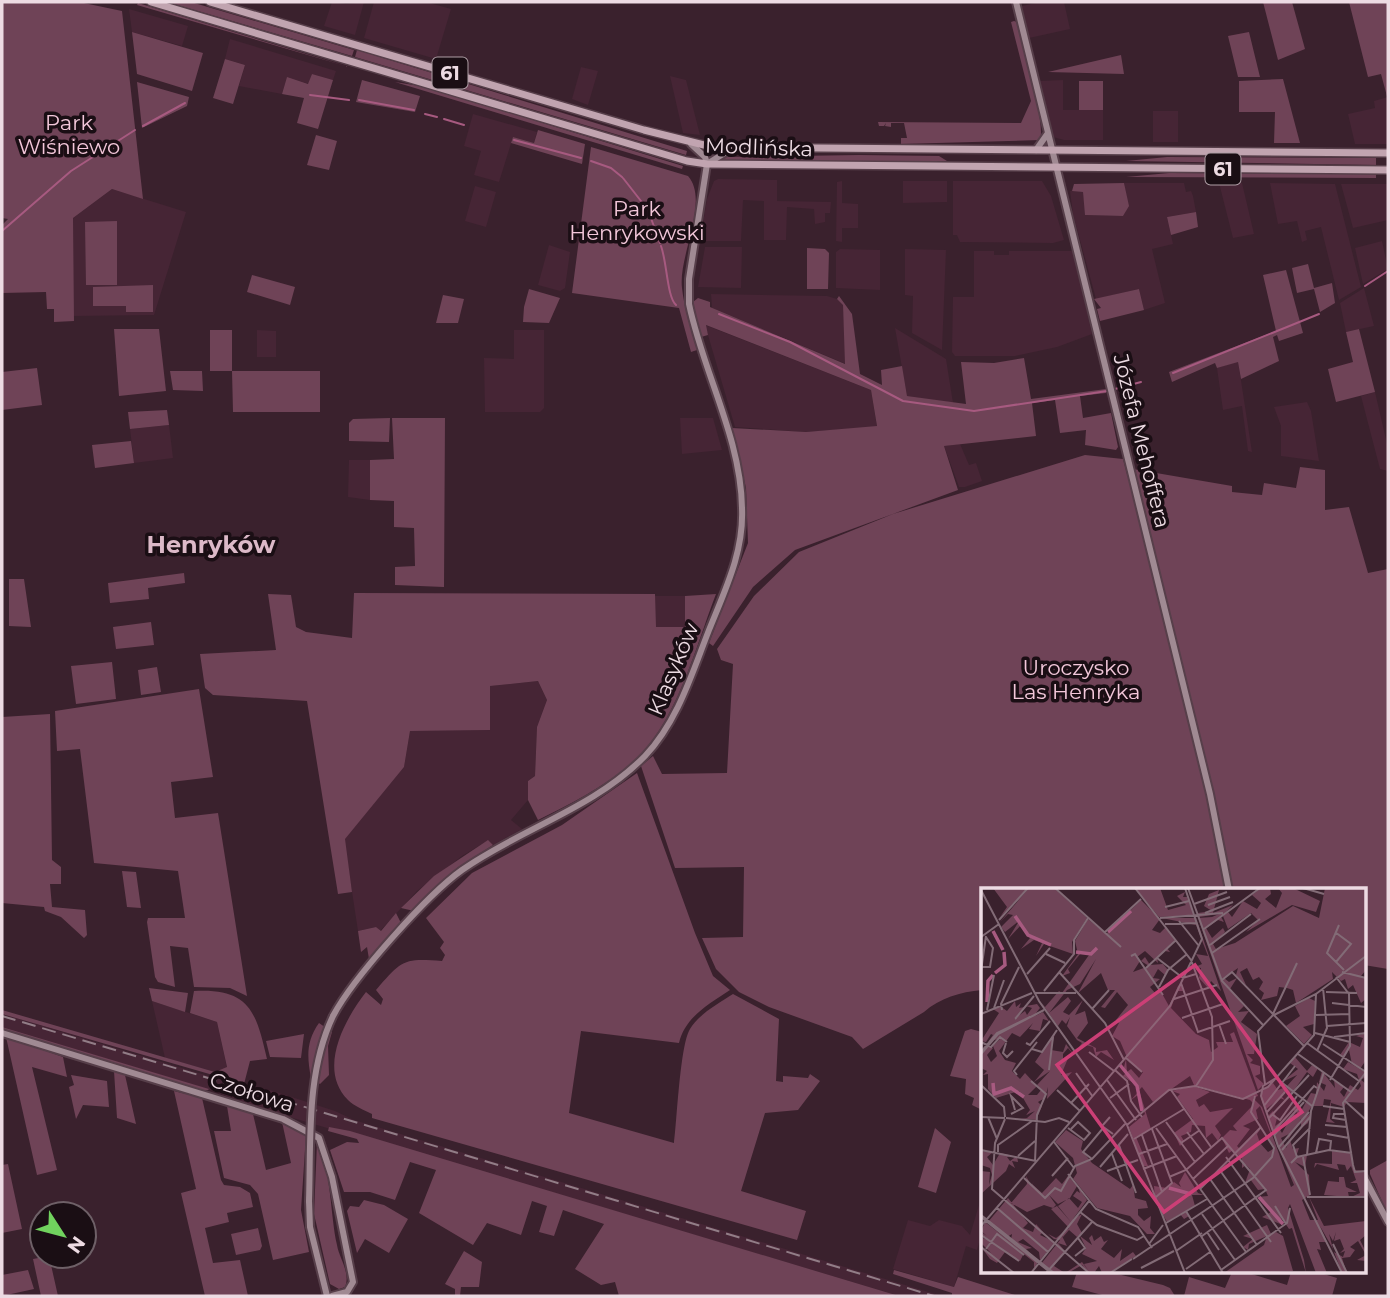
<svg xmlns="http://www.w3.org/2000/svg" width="1390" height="1298" font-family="Montserrat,sans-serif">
<rect width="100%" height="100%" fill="#3a212d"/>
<!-- built -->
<path fill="#462535" d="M332,2l14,2 18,-2 -9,33 -31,-9z
M374,2h52l25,7 -15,50 -72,-21z
M1040,2h24l6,27 -41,9 -7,-32z
M129,9l59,17 -6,20 -50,-14z
M230,39l106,32 -3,9 -21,-6 -3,10 -22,-6 -5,16 -43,-8 6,-21 -20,-6z
M581,67l17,4 -10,34 -16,-6z
M670,76l16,4 14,55 -17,-2z
M1063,80v30h40v30h-39l-11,-3 -13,-56z
M1388,97v47h-33l-7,-30 27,-6 -1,-7z
M1153,111h25v31h-25z
M473,114l64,18 -3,11 -21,-6 -14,45 -25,-7 7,-24 -17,-5z
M718,179l59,1v21l54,1 -1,11h-5v9l-10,2 -1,-15 -27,-2 -1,33h-22v-39l-21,-1 -2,41h-41l7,-42 7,-18z
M842,181v22l16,1v24h-16v14l-6,-1 1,-59z
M903,181h44v21l-44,1z
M953,181h89l9,15 13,44 -11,3 -93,-1 -3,-7h-4z
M1124,183h60l2,9 5,-1 2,5 3,16 -29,5 6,27 -21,5 13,54 -21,7 -5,-21 -43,10 -23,-85 -3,-23 5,-1 8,2 3,23 37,1 5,-10z
M1219,183h23l12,51 -21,4z
M1270,183l65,1 26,103 -22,13 -18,-73 -16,4 2,9 -5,2 -5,-21 -19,3z
M1341,184h47v36l-35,8z
M475,186l21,6 -10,35 -21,-6z
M112,189l74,23 -32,103 -81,1v-98z
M1382,241l6,28 -25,15 -8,-36z
M549,245l21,7 -5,36 -5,3 -22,-6z
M705,247h37l-1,41 -43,-1z
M840,249l40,1v40l-44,-2v-36z
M905,249l41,1 -4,100 -30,-17 1,-37 -8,-1z
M974,251h20v4h15v-4h64l19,83 -35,13 -42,9h-60l-3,-4 1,-55h21z
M1364,288l10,38 -28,6 -6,-29z
M711,294l116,2 10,3 6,5 3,60 -134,-56z
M705,325l166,65 6,37 -71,5 -71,-5z
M895,328l51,31 7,44 -46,-7z
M257,330l19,1v26h-19z
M514,330h30v78l-4,4h-55l-1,-54 30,1z
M1238,361l14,91 -4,-1 -6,-45 -19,4 -6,-42z
M1375,392l13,56v23l-8,-2 -19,-73z
M1307,402l4,9 8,50 -38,-5v-30l-7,-19z
M680,418h33l9,32 -40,4z
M169,425l4,33 -39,5 -4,-34z
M960,444l9,21 7,-2 6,18 -17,6h-6l-15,-41z
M349,460h21v40l-22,-3z
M655,596h30v31h-30z
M538,681l9,19 -10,27 -2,49 -7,5v19l-17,20 11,9 -29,16 -6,-4 -25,15 -45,35 -37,40 -4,-4 -18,4 -14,-92 60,-72 6,-36 80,-1v-44z
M152,1001l65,21 10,46 -12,4 -50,-14z
M2,1014l210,63 1,-2 60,16 62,20 19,9 588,176h-43l-549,-164 -16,-2 -72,-21 -54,-20 -206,-62z
M982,1195v37l-5,18 -11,-4 -12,41 -61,-18 15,-49 22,6 9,-6 23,6 8,9z"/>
<!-- green -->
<path fill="#6f4357" d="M2,2h77l43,9 21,188 -31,-10 -39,29 1,103 -20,1v-13h-7l-1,-17 -44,1v-68l6,-6 -6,-1z
M167,2h24l163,48 -2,6z
M1263,2h29l13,47 -27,11z
M1349,2h39v98l-7,-26 -13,3z
M138,3l211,64 -212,-62z
M1014,21l3,1c6,22 29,101 23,118l-139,4v-6h6l-3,-15h-13v4l-6,-1 1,-3 -2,3h-5l-1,-4 143,1 10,-22 -20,-79z
M132,32l71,21 -11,38 -55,-17z
M1249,32l11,45h-22l-10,-41z
M357,50l330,101 -1,4 -331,-98z
M1121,55l3,19 -76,-2z
M225,59l20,6 -12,39 -20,-6z
M312,74l21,6 -15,49 -21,-6 7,-25 -22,-4 5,-17 21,7z
M1283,79l17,64h-26l1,-31h-36v-31z
M362,80l58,16 -5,16 -59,-10z
M1079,81h24v29h-24z
M137,82l52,15 -2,9 -45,22z
M395,82l31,5 257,79 -1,3z
M538,130l47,14 -3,20 -71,-21 2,-6 21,6z
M316,135l21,6 -8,29 -22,-5z
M591,147l97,29c22,25 -10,80 -6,112 2,19 9,42 15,62l-6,2 -12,-44 -107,-15z
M859,155l80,1 8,5h-229l5,-4z
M1167,157l209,1v7l-250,-4z
M1169,173l207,1v4l-250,-1z
M1124,183l5,23 -6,10 -38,-1 -2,-23 -11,-1 2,-7z
M1196,212l2,15 -27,8 -4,-18z
M117,221v64h-31l-1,-63z
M807,248l18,1 4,4 -1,36h-21z
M1308,264l6,24 18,-5 3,20 -15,9 -6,-23 -17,4 -5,-25z
M1286,270l17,63 -24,8 -2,-6 -4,2 6,24 -38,18 -3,-17 -21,6 -2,-5 -43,19 -3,-10 107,-41 -13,-56z
M252,275l43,12 -5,18 -43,-13z
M153,285v27h-27v-6h-33v-19z
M529,289l31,9 -11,25 -26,-1 1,-15z
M1139,289l5,21 -44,11 -3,-12 4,-1 -7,-9z
M443,295l21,4 -6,24h-22z
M839,296l13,18 8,60 22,11 -1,-15 21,-4 5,30 59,8 -5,-42 33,1 30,-5 7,41 75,-10v4l-26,3 3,22 28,-5 7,34 -2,3 -31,-5 1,-15 -26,3 -5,-33 -23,3 4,33 -92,10 14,44 -163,60 -42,37 -40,59 -4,-3 39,-100 -2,-55 -14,-60 74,4 71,-6 -6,-36 -165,-65 2,10 -7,2 -8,-35 5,-4 12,4v5l135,57 -2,-59 -6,-6z
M114,329h45l7,62 -47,5z
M1359,329l16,63 -39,10 -8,-33 25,-7 -7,-30z
M210,330h22v41h88v41h-87l-1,-41h-22z
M37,368l5,37 -40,5v-38z
M170,371h32l1,20 -30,-1z
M167,410l2,15 -39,4 -2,-17z
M390,418l-1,24 -40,-1v-18l4,-4z
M392,418h53l-1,169 -49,-2v-18l20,-1 -1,-38 -20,-1v-26l-24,-1v-40l24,-1z
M131,441l3,22 -39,5 -3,-23z
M1085,455l38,4 4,15 6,-5 99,17v6l30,3 2,-12 32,5 4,-21 25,3v40l24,-3 19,66 20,-4v400l-24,-4v-75h-382v100c-22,2 -42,8 -58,22l-61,37 -11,-12 -83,-30 -30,-15 -23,-23 -14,-31 41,-1 1,-70 -69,1 -34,-102 12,-10 9,18 65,-1 6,-109 -12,-4 -4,-11 37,-53 45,-44 94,-38z
M184,573l1,10 -37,5 1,11 -39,4 -2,-20z
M9,579h15l7,48 -22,-1z
M354,593l301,1 1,33h29v-31l31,-2c-22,57 -39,130 -86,171 -28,23 -60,39 -92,55l-10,-20v-19l7,-5 2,-49 10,-27 -9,-19 -48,5v44l-80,1 -6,36 -59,72 7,53 -14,2 -31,-193 -94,-6 -8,-7 -5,-34 76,-4 -8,-56 23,1 5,32 10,5 46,6z
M151,622l3,23 -38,4 -3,-22z
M112,662l4,37 -40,5 -5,-38z
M157,667l4,25 -20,3 -3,-25z
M199,689l14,88 -42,5 4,36 43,-5 29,183 -17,-8 -36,-1 -6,-39 -18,-2 5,41 -17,-5 -3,-5 -8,-55 1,-4h37l-7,-47 -84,-8 -14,-114 -23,2 -2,-40z
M50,714l2,146 9,7v17h-11l2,23 33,3 2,25 -3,3 -23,-21 -16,-6 -1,-4 -42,-4v-186z
M637,773l58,160 18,43 17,14c-21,14 -45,27 -51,53l-98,-12 -12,82 105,30c3,-22 6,-98 16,-114 9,-15 29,-26 43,-35l46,25 -3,62 7,1v-6l25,2 2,-4 10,7 -22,29 -33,3 -24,78 65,20 -9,29 -425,-122v-4c-8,-4 -18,-8 -24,-14 -31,-31 -3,-81 18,-108l15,13 2,-6 -7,-9c26,-30 27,-32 66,-29l3,-6 -5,-7 4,-6 -18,-24 46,-45 90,-48z
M488,840l5,5 -36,23 -43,43 -13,-3 33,-32z
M122,871l14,1 5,36 -14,-1z
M396,913l5,10 -32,36 -2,-12 -6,5 -3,-21 18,-4 5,4z
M149,988l39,5 -3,19 -33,-11z
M194,991c56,-3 62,21 73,68l-17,2 -6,23 -242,-70v-4l213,62 12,-5 -10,-45 -27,-9z
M319,1023l13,9 -4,14 1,29 -9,9 -9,-6c-4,-21 -5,-37 8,-55z
M2,1027l207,62 -1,1 -8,1 -198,-61z
M971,1029l11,3v78l-10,-5 2,-7 -9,-4 1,-15 -16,-3 15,-45z
M304,1034l-3,24 -31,-1 -4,-16z
M6,1037l57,20 4,20 -35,-10 25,103 -20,5z
M114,1071l11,4 11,49 -19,-6z
M71,1075l36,6 2,26 -26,-2 -7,14 -7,-32 5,-2z
M174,1091l28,7 19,82 3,5 16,2 10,6 3,14 -26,6 2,9 -24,6 8,35 27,-3 8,36h-43l-24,-103 15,-4z
M227,1106l26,8 13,56 25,-7 -9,-41 24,13 -5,75 8,42 -36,8 -15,-66 -8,-9 -26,-7 -10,-47h17z
M329,1127l21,4 549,165h-280l-4,-14 -14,3 -26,-16 29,-45 -41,-14 -9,26 -15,-4 8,-26 -15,-5 -11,34 -34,-12 -14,22 -54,-32 17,-43 -26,-8 -15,38 -25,-8h-26l-14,-42 17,-8 12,1 -2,-4 -29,-8z
M935,1128l16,14 -15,51 -18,-6z
M317,1142c15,30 13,72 20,103 2,13 14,28 8,42l-6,2 -9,-5 -16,-70z
M1388,1160v55l-18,-41v-4z
M8,1164l14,65 -20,4v-68z
M364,1200l20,5 24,14 -19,34 -24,-14 -8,14 -10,-42 3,-5 9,1z
M258,1228l4,18 -2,4 -24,5 -5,-21z
M464,1251l18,11 -3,25h-18l-1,9h-5v-7l-10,-5z
M49,1256l9,40h-17l-8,-37z
M28,1270l6,19 -32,7v-21z
M894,1270l60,17 4,-10 60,19h-66v-3l-59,-19z
M1077,1272h32l54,13 7,3 5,8h-69l-34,-9z
M1232,1272h13l42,13 4,-13h26l20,6 -5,18h-148l5,-19 36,11z"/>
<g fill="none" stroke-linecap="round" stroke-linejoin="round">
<!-- stream -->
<path stroke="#a75a80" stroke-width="2" d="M310,95l39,5
M359,100l55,10
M425,114l12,3
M444,119l20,6
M143,126l42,-23
M514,140l67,18
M591,161l20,7 11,9
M623,178l25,32 12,33
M2,231l69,-60 64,-41
M661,246c6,16 6,51 15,59
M1365,286l23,-15
M719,314l71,28 113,59 71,10 133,-20
M1173,373l146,-59
M1115,389l26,-7"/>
<!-- secondary casing -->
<g stroke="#573f4a" stroke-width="10">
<path id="secondary" d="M1016,2l194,792 19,96
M1036,150l12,-17
M707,164l24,-15
M333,1016c20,-38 94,-121 129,-146 60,-42 131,-61 183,-114 33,-35 47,-83 64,-126 16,-40 35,-78 33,-122 -1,-70 -39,-136 -53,-204v-25l18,-115 -2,-7 -14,-13
M2,1033l281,86 36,19 13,39 21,105 -6,10 -15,4
M1364,1177l24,45
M309,1201l1,26 17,69"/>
</g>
<!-- primary casing -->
<g stroke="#573f4a" stroke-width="10">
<path id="primary" d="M151,2l536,159 20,3 681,6
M210,2l434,128 68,17 676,6"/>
</g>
<!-- secondary -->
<use href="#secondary" stroke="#a08a93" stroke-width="6"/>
<!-- primary -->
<use href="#primary" stroke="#c1a4b0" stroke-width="7"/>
<!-- rail -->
<path stroke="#927d87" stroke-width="2" stroke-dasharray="14 7" stroke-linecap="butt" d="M2,1016l932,280"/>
<!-- secondary-bridge casing -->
<g stroke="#573f4a" stroke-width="10" stroke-linecap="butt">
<path id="secondary-bridge" d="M309,1201c2,-61 -3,-128 24,-185"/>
</g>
<!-- secondary-bridge -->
<use href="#secondary-bridge" stroke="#a08a93" stroke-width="6"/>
</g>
<g text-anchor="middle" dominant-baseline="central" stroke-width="7" stroke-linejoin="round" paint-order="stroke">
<!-- shield labels -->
<g fill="#1a0e14" stroke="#ae9ea5" stroke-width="2">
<rect x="432.5" y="57.5" width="35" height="31" rx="5"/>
<rect x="1205.5" y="153.5" width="35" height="31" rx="5"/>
</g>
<g font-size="19" font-weight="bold" fill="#eddbe3">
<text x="450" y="73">61</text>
<text x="1223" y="169">61</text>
</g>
<!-- park labels -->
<g font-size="21" fill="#f3c7da" stroke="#1a0e14">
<text x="69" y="122">Park<tspan x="69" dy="24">Wiśniewo</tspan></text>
<text x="637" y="208">Park<tspan x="637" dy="24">Henrykowski</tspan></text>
<text x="1076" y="667">Uroczysko<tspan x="1076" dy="24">Las Henryka</tspan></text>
</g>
<!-- street labels -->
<g font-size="21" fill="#eddbe3" stroke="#1a0e14">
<text transform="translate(759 147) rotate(2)">Modlińska</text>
<text transform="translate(1142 441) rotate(76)">Józefa Mehoffera</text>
<text transform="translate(673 669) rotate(-67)">Klasyków</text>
<text transform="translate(252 1092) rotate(18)">Czołowa</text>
</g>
<!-- quarter labels -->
<g font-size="24" font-weight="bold" fill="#dcb9c8" stroke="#1a0e14">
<text x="211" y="544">Henryków</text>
</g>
</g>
<!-- overview -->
<g transform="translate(981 888)">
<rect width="385" height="385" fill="#3a212d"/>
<path d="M12,0h35l-28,29 7,-10zM48,0h25l33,30 -15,24 1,12 -29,-10 -8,12 6,-13 -8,-3 -13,9 9,-11 -8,-14 -14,15 11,-18 -14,11 -4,-5 12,-12 -5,-1 -8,8zM179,0l8,22 18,-5 -9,-9 8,-4 -2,5h4l7,18 -35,2 -23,-28zM280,0h9l1,6 -6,5 11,9 6,-15 -4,-5h15l27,13 -4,11 -24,-7 -46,27 12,-12 -7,-7 -23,16 -5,-13 5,-4 4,5 11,-16 14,8 4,-6 -9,-8zM344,0h41v82l-5,6 5,2v21l-5,4 -8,-18 -5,4 -3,-10 -4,2 -9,-9 1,7 -37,24 -3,-13 -6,-2 -8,-1 -2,9 -16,4 3,-7 -5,-4 4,-7 -4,-5 -6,3 -6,-12 -7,4 6,13 -10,-10 2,-7 -14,10 5,4 8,-4 -7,11 14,17 -6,6 11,-1 -8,11 16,12 -3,20h-7l6,6 -3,3 10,3v8l-5,2 9,8 -6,6 -60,-172 14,-1 7,-3 -20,3 -1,-4 14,-2 -8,-5 5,-12 10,-4 -6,23 20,-8 -12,12 3,5 -6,-2 -12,8 6,10 11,-10 2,4 -12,12 3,5 19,-6 58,-37 26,12zM160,12l19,19 -8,11 8,3 6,-6 9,14 -8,7 3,4 -5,-1 -8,7 1,5 -13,-12 -8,6 3,4 -7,11 16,-6 -8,-5 4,-4 5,8 13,-1 5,6 -3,5 -7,-6 -5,9 7,1 -10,8 5,6 5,-3 9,16 9,-20 3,-2 2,7h-6l-6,17 25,26 13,6 2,12 7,-5 -2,-5h17l-3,-8 4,-2 24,64 -5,2 9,9 29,80 3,-2 -19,-46 -14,-41v-6l12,-9 5,7 8,-3 11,-12 -15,7 16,-13 -8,-6 5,-6 12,14 5,-6 6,3 -5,9 -6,-5 -15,21 -7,-1 -4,4 4,4 -5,-2 -15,12 3,6 5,-5 4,7 -2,8 11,-8 -8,8 4,7 10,-18 7,-1 -6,-4 4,-4 4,5 10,-18 5,1 1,-12 7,9 2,-6 -7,-3 3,-11 13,17 -1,-8 10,7 -4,5 4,5 6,-12 8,5 3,-4 -4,-12 -14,-5 5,-7 17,10 1,6 -6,1 6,5v19l-19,-1 -3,5 -13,-4 -1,16 5,4 -9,-1 5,-22 -7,-1 -1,7h-11l-8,12 7,-5 -3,10 -7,5v-9l-13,21 1,-6 -8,4 5,10 4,-8 3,9 6,-1 -3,9 11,-2 -2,12 -10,-5 14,13 1,20 -8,5 8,20h8l-9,-23 15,29 42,-5v14l-6,5 6,12v9l-9,-1 9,-5 -8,-14 -8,6 5,3 -5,7 -8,1 5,15h-5l-8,-21 9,5 2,-6 -5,2 4,-4 -4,-10 -6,2 2,-9 -3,9 -4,-7 4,15 -13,-23 7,16h-8l2,8 -4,-1 10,24h-11l-26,-69 -2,4 16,52 2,13 -14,-45 -3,1 -8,-12 2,8 -21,-8 11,-6 -16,-14 11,-1 -3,-7 -7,1 -8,-11 -5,4 5,-14 -4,-4 -4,3v-9l-9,-9 -4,3 -7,-15 8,-8 7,1 -4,-5 21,-22 -4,-4 -56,-15 -4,-9 -37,26 -11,-15 -3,3 12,39 -15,8 12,29h-5l-14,-39 16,-13 -7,-19 -7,5 7,-8 -2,-7 -13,-9 4,-4 -7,-7 4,2 2,-8 1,13 4,-3 8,9 4,-6 -14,-10 -9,-21 -8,-5 7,-13 -3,-3 12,-15 -11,-13 -12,16 -4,-1 14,-17h-7l-7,-17 -23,20 18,-34 -16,25 -13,6 -18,23 19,-16 3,4 -8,11 6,3 14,-15 -8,15 10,-4 3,12 -11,15 19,10v4l11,-2 7,10 -13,-8 -5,5 -3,-10 -7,-2 -7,2 3,-4 -5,-3 -10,-14 3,-9 -4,7 -4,-4 -4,6 15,22 -32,-46 4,5 14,-16 3,2 27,-38 -8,-2 -13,16 2,4 -8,3 16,-22 -3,-13 13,-22 18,15zM279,218l11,29 -3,4 7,9 -7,4 -8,-9 -3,-9 4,-6 -21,21 -3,-3 13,-17 -7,-3 15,-7 -2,-9zM181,30h34l25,73 -10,-10 -3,7 -9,-10 2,-10 -6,-1 7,-3 -6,-10 12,2 -12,-31zM328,110l6,3 -1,23 -11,3 9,8 -8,9 -18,-18 14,-10 -5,-10zM34,113l1,6 5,-4 -2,5 6,-1 -11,12 11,-8 2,4 5,-7 -6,-2 11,-2 3,4 -4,5 5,-1 -6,4 8,-4 6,9 -6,-2 -3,12 -11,-2 4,-6 -13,14 -8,-4 -13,18 6,9 11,3 -4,8 8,8 5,-6 12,13 -9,9h9l4,-5 -4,-5 13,-14 -16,11 10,-12 -9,-8 20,-29 -4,17 12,2 3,-8 8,11 -6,-7 -5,6v6l6,-4 -8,19 11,-3 -25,27 1,-12 -3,11 -7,4 4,4 -6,14 -16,-2h7l8,-7 -9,4 4,-5 -11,-19 -23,7 -8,-9v-15l-5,1 4,-4 -6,-3 2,-18 6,-4 4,2 -6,7 4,7 6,-6 -4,-10 8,-8 -13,4 5,-7 -2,-1 -5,8 -5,-1 18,-28 -6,-4 7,-3 7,5zM385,145v27l-6,9 -8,-5 -3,-14 -5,8 -4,-3 9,-13 11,5 3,-9 -7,-2zM212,198l17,6 -14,8 3,7 5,-3 6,8 23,-4 -18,18 6,9 -3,6 -6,-8 -6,5 -1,-12 -13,-1 -1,7 -10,4 3,5 -4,5 -6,-13 19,-14 -16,-22 3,-3 -8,-3zM85,242l17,11 -2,8 11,14 38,26 3,-4 2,13 11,3 2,7 -10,1v6l6,6 7,-5 -1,12 5,6h-8l-17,-18 -33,-8 -27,-33 3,4 4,-6 -4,-15 -18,-16zM0,263l12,1 -6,5 6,8 7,-12 13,3 -6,1 3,4 7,-5 1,6 -6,-1 3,7 -6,-4 -3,7 -25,23v-23l9,1 -1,13 3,-10 -2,-7 -9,-3zM351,263l19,2 3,17 12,1v25l-15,1 9,-4 -3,-10h-7l6,-3 -5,-14 -4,5 -2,-6 -8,-1 2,6 -22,-6 -3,4 1,-5 17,1zM204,284l13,21 6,2h-12l3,11 -9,5 3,5 -5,3 -4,-5 -13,8 -12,-22 -1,-14 13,2 7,-6 7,5 -2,-4zM45,288l5,9 4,-5 -3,4 10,9 14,-15 6,6 6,-8 9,10 -7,12 -12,6 -9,-9 7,10 -3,3 -9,-3 -17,7 -16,-9 16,-19zM358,289h5l2,10 11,5h-9l1,5 -25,-2 4,-14 11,1zM97,299l9,13 -14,19 9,-5 -5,10 5,9 -5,4 -8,-7 -6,7 -1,-1 5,10 -9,-3 7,8 -11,15 11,7 17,-11 6,8 -4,-6 13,-3 -15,-7 4,-6 -6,-12 12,9 -3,-7 3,-3 2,6 7,-5 3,6 4,-2 -7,9 13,9 8,-9 -2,12 13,-9 3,4 -27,17h-7l-3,-7 -5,7 -7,-1 -5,-7 -14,8h-16l-11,-9 19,-24 -6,-1 -6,-5 8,4 13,-10 -18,-19 6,-3 14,16 -13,-16 11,-8 9,10 4,-6 -9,-6 4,-5 3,2zM27,310l20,25 -5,5 10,4 3,-8 7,8 -3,3 15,7 -15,18 -1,-8 -16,-13 -5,3 14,6 -6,1 12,12 -27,-21 1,-6 -5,3 -19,-15zM4,334l52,40v2l-3,4v-6l-23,-18 12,11 -3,6 -15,-9 -8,11 -7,-4 -9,-12 10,6 -10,-10v-6l4,2 -4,-7 6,4 -6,-5zM286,337l4,9 5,-2 7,4 10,35 -69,2 40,-28 3,-9 -18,8 -1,6 -5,-3 10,-8 -10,-3z" fill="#6f4357" fill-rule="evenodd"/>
<path fill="none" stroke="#a75a80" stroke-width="3.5" d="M34,28l13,19 23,10M12,43l10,19M127,44l23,-21M95,64l15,2 6,-6M14,85l10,-8 -1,-13M6,114l1,-21 5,-6M139,177l17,21 5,25M12,195l1,11 17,-6 13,9M188,300l22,6M278,309l24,27"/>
<path fill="none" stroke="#826b76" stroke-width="2" d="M74,0l66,59M154,0l56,72 21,57 1,43 -17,26M207,0l34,93 41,44M322,0l21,6M0,2l58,111 88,124 58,148M213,16l33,-12M227,17l22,-8M184,19l24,-6M224,25l28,-11M179,30l63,-5M18,32l29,-32M198,33l20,25M184,36l32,-1M358,37l-12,28 17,17M223,41l56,-41M124,44l36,-33M354,44l16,12 -15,18M0,49l18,-13M229,57l41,-31M231,65l48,-34M65,66l19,9M150,68l4,-2 28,41M176,70l26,20 13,-4M0,79h9l3,-19 -7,-11M165,80l29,-27M0,83l5,-35M78,84l46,51 19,37M361,84l24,6M46,86l23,-26M241,92l10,-8 72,74M200,95l17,49 32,-11M178,99l9,-17 19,-16M63,103l30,-37v-14l14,-22M345,104l31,1M54,105h41M193,111l43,-14M351,115l34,4M13,120l10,-28M111,121l17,-19M6,122l7,-35M21,122l-1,-6 18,-37M0,126l51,-21M292,126l24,-51M293,127l42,-21 50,-38M335,127l34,-1M201,130l41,-14M34,131l19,-23M238,136l7,20M346,138l39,-3M334,145l35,9M353,149l32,-4M0,154l10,5 9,-10 7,5M25,155l-3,10 4,4 6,-6M45,155l4,2 20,-24M326,155l52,38M342,156l43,28M51,161l10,3 15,-22M336,163l10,-23 -4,-40M0,164l16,-19 33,-16M108,164l25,19M0,166l17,-20 46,-24M317,166l53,38M145,170l16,14M68,182l4,-33M134,182l12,11 4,20 11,16M385,184l-23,31 10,62 2,7 11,-1M95,185l17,24M36,187l-3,-4 23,-29M295,190l-13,8 -2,10 17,50 64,127M295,190l36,28M126,192l29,40M349,192l20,-34 -1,-52 -13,-17M50,193l15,13 -9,21 -2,46M284,196l-7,-53 16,-17M0,197l23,22 1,10M76,202l23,21M190,202l40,57M129,210l19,-14M363,212l22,20M90,215l18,-19M283,218l31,-40M342,218l21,3M286,224l18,-20M30,226l12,-6 -12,-12 4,14M364,226h-11l-1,4 13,2M292,227l7,5 17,-24M0,229l24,1M7,229l9,22M129,229l-8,9 11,8M25,230l39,4 14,-4 10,4M288,230l40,-43M24,231l-10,24 -3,46 97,84M185,234l29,40M146,237l42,-35 26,-4 48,13 25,-12 46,-52 2,-41M344,237l22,2M87,240l16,12 6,-7 -12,-11 -7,7M175,240l90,124M171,241l20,54 -16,14M206,244l17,22M292,244l41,-46 3,2M346,246l22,4M161,247l20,57M293,247l30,-33M153,251l50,-30M73,254l20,26M200,255l19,-13M138,257l17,48M298,259l30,-35M0,262l55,11M301,262l28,-33M17,264v-7l34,-24M335,265l3,-14 12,2 -1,9M131,266l10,27M158,266l28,-10M326,267l4,-44 13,-39M37,268l17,-15M245,269l55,76M316,269l-4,-12 17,-17M322,269l7,38M111,271l-9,-7 21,-25M310,275l6,-6 32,-7 23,3M119,279l28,-33M162,281l34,-13M238,281l52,73M126,283l31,-11M87,286l28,35 42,18 14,21M71,288l16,-18M188,289l17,-7 36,-32 44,52 -64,46M43,290l21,20 10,-10 6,3 14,-25 17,-7 33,-35M212,291l36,-34M229,291l47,66M219,301l61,-62M326,309h59M294,318l11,18M16,320l51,44M205,323l37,62M99,324l17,13 40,15 7,-4M221,326l33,46M0,327l73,58M0,329l70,56M185,335l41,-24M0,338l189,-220 32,-67 -17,-51M226,344l12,18M0,347l38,26M168,356l14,-19M352,356l14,29M0,359l33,26M5,361l11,-15 27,21M195,363l26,-18M94,368l10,-8 -7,-10M152,371l120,-81 19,-21 2,-9 -23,-36 4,-16M160,380l33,-17M205,381l24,-17M240,382l66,-47 3,-15M50,385l58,-72M65,385l46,-51M129,385l22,-14"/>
<path fill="#cb3f76" fill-opacity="0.15" stroke="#cb3f76" stroke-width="3.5" d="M214,77l107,147 -138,100 -107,-147z"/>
<rect width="385" height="385" fill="none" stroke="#eddbe3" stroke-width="3.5"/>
</g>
<!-- border -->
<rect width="1390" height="1298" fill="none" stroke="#eddbe3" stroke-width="7"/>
<!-- north arrow -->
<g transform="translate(63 1235) rotate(126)"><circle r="33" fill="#1a0e14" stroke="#6e6067" stroke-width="2"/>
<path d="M0-5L12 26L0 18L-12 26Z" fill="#71d25e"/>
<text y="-10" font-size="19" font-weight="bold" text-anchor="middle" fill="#eddbe3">N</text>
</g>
</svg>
